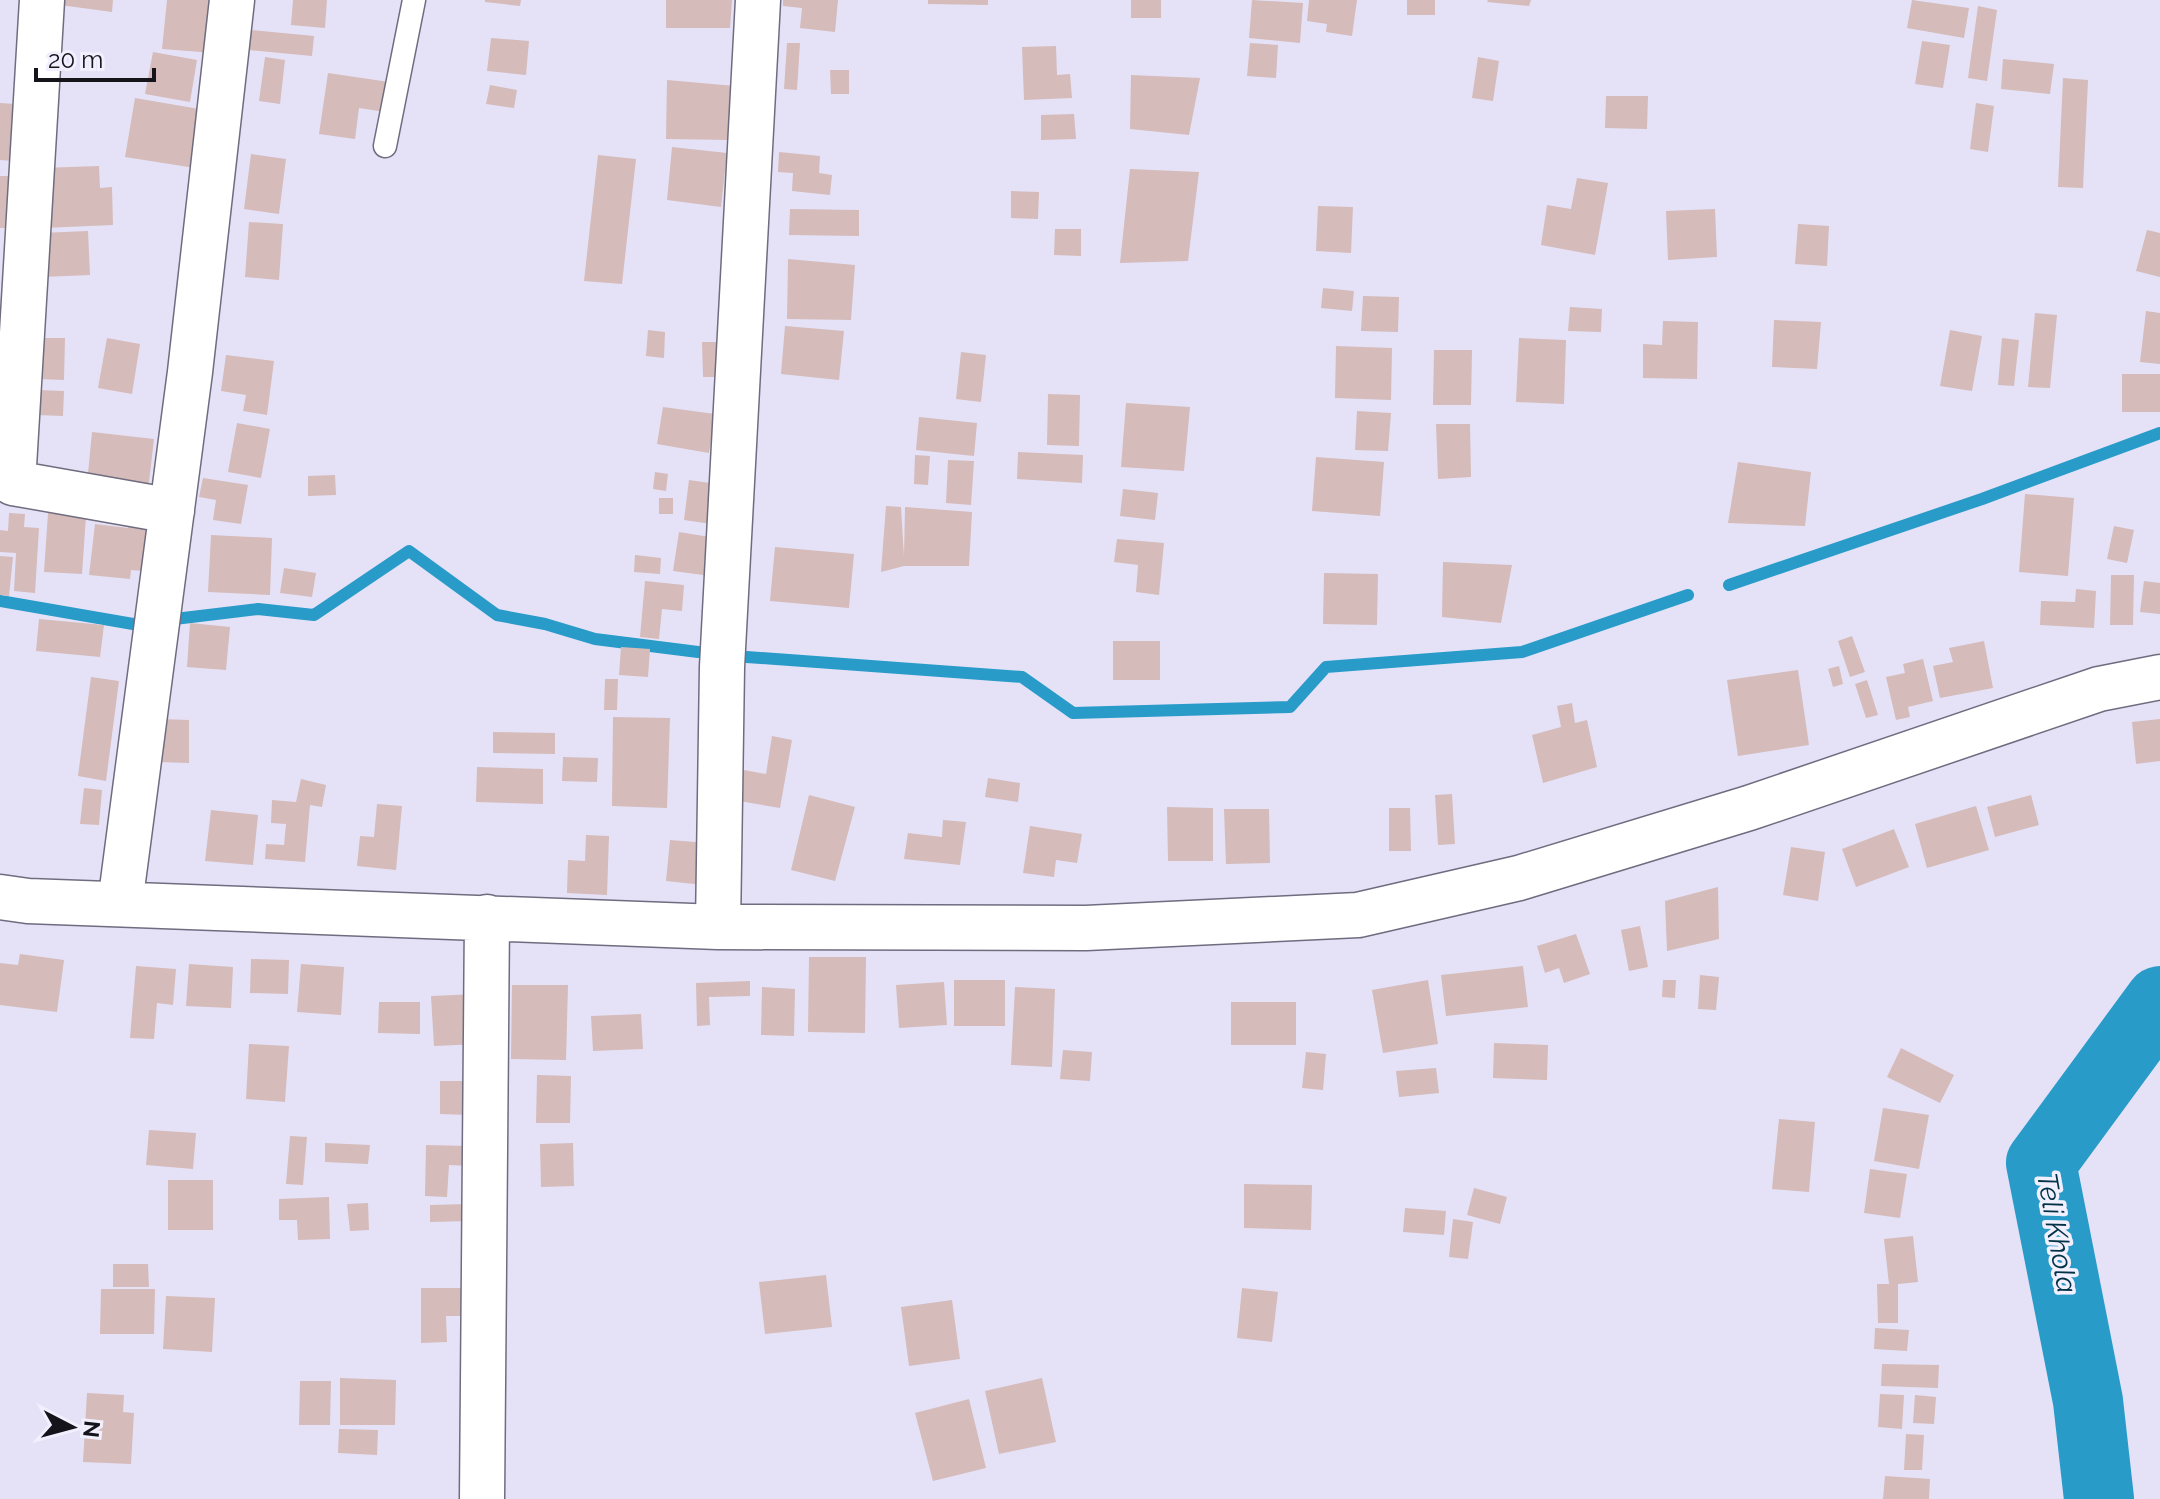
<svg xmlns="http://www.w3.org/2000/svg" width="2160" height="1499" font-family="Raleway,sans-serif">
<rect width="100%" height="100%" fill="#e5e2f8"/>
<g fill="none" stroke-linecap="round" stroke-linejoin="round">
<!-- stream -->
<path stroke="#299bc8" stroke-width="12" d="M1729,585l253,-86 178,-66
M0,601l133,23 125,-15 56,6 95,-64 88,64 48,9 50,15 103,13
M733,656l289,21 51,36 217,-6 36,-40 196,-15 166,-57"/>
<!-- river -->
<path stroke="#299bc8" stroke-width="70" d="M2099,1499l-11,-98 -47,-238 119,-162"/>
</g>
<!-- building -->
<path fill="#d5bbb9" d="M60,0h53l-1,12 -52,-7z
M167,0h51l-4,53 -52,-4z
M293,0h34l-2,28 -34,-3z
M485,0h36l-1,6 -35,-4z
M666,0h66l-2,28h-64z
M783,0h55l-3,32 -35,-4 2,-20 -19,-2z
M928,0h60v5l-60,-1z
M1131,0h30v18h-30z
M1252,0l51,3 -3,40 -51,-5z
M1309,0h48l-5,36 -26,-4 1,-8 -20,-3z
M1407,0h28v15h-28z
M1488,0h43l-2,6 -42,-4z
M1912,0l57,8 -5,30 -57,-10z
M1978,6l19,4 -10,71 -19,-3z
M251,30l63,6 -2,20 -63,-6z
M491,38l38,3 -3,34 -39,-4z
M1922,41l28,4 -7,43 -28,-4z
M787,43h13l-3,47 -13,-1z
M1250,43l28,2 -2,33 -29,-2z
M1056,46l1,29 13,-1 2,24 -48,2 -2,-53z
M153,52l44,8 -7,42 -45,-8z
M265,57l20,3 -5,44 -21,-3z
M1478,57l21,4 -6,40 -21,-3z
M2003,59l51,5 -4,30 -49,-5z
M830,70h19v24h-18z
M328,73l61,9 -4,30 -26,-4 -4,31 -36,-5z
M1131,75l69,3 -11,57 -59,-6z
M2063,78l25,2 -5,108 -25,-1z
M667,80l68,6 -4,54 -65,-1z
M490,85l27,5 -3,18 -28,-4z
M1606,96h42l-1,33 -42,-1z
M135,98l70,12 -10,58 -70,-11z
M0,103l15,1 -2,57 -13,-1z
M1976,103l18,3 -6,46 -18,-3z
M1074,114l2,25 -35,1v-25z
M672,147l55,6 -6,54 -54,-7z
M779,152l41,4 -1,17 13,2 -2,20 -38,-4 1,-18 -15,-1z
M251,154l35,5 -7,55 -35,-5z
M598,155l38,4 -14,125 -38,-3z
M99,166l1,22 12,-1 1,38 -70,3 -2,-60z
M1130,169l69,3 -11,89 -68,2z
M0,176h16l-2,52h-14z
M1577,178l31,5 -13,72 -54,-10 6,-40 24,4z
M1011,191l28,1 -1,27 -27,-1z
M1318,206l35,1 -2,46 -35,-2z
M790,209l69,1v26l-70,-1z
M1715,209l2,48 -49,3 -2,-49z
M249,222l34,2 -4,56 -34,-3z
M1798,224l31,2 -2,40 -32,-2z
M1055,229h26v27l-27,-1z
M2147,230l13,3v44l-24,-6z
M88,231l2,44 -48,2 -2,-44z
M788,259l67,6 -4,55 -64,-1z
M1323,288l31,3 -2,20 -31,-3z
M1363,296l36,1 -1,35 -37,-1z
M1570,307l32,2 -1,23 -33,-1z
M2146,311l14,2v51l-20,-2z
M2035,313l22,2 -7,73 -22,-1z
M1774,320l47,2 -4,47 -45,-2z
M1663,321l35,1 -1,57 -54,-1v-34l19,1z
M785,326l59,5 -5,49 -58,-6z
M648,330l17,2 -1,26 -18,-2z
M1950,330l32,6 -10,55 -32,-5z
M38,338h27l-1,42 -27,-1z
M107,338l33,6 -8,50 -34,-6z
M1519,338l47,2 -2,64 -48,-2z
M2002,338l17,2 -5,46 -16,-1z
M702,342h16l1,35h-16z
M1336,346l56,2 -1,52 -56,-2z
M1434,350h38l-1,55h-38z
M961,352l25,3 -5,47 -25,-3z
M226,355l48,6 -7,54 -24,-4 3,-16 -25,-4z
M2122,374h38v38h-38z
M38,390l26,1 -1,25 -26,-1z
M1048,394l32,1 -1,51 -32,-1z
M1126,403l64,4 -6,64 -63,-4z
M663,407l52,7 -6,39 -52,-9z
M1357,411l34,2 -3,38 -33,-1z
M919,417l58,6 -3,33 -58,-6z
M237,423l33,6 -9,49 -33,-6z
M1436,424h34l1,53 -33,2z
M92,432l62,7 -6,52 -61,-7z
M1018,452l65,3 -1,28 -65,-4z
M915,455l15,1 -2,29 -14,-1z
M1316,457l68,5 -4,54 -68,-5z
M948,460l26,1 -3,44 -25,-2z
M1738,462l73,10 -6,54 -77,-3z
M655,472l13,2 -2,17 -13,-2z
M335,475l1,20 -28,1v-20z
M203,478l45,7 -7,39 -28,-4 3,-20 -17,-3z
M689,480l35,5 -6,40 -34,-5z
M1123,489l35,4 -3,27 -35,-4z
M2025,494l49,4 -6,78 -49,-4z
M659,498h14v16h-14z
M886,506l15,1 3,50 1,-50 67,5 -3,54h-65l-23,6z
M9,513l16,1 -1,13 15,1 -4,65 -21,-2 2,-38 -16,-1v-22l8,1z
M48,513l38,3 -4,58 -38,-2z
M130,516l31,3 -6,53 -24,-2 -1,9 -41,-4 6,-51 33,4z
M2114,526l20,4 -7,33 -20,-4z
M679,532l37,6 -5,38 -38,-5z
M211,535l61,3 -2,57 -62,-3z
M1117,539l47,4 -5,52 -23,-3 2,-27 -24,-3z
M775,547l79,7 -5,54 -79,-7z
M635,555l26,3 -1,16 -26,-2z
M0,556l13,1 -4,39 -9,-1z
M1443,562l69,3 -11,58 -59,-6z
M284,568l32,5 -4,24 -32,-4z
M1324,573l54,1 -1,51 -54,-1z
M2111,575h23l-1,50h-23z
M645,581l39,4 -2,26 -20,-2 -3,30 -19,-2z
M2144,581l16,2v31l-20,-2z
M2076,589l20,2 -2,37 -54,-3 1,-24 34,1z
M39,619l65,6 -4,32 -64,-6z
M190,623l40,4 -4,43 -39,-3z
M1852,636l13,36 -15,5 -12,-36z
M1113,641h47v39h-47z
M1984,641l9,47 -53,10 -7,-32 20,-4 -4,-14z
M621,647l29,2 -2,28 -29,-2z
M1923,659l10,42 -25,6 2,10 -14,3 -10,-43 19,-4 -2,-9z
M1839,666l4,18 -10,3 -5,-18z
M1798,670l11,75 -71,11 -11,-76z
M91,677l28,4 -13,100 -28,-5z
M605,679h13l-1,31h-13z
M1867,680l11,35 -12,3 -11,-34z
M1572,703l3,20 12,-3 10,47 -54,16 -11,-48 29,-8 -4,-21z
M613,717l57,1 -3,90 -55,-2z
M160,719l29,1v43l-30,-1z
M2160,719v42l-24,3 -4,-42z
M493,732l62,1v21l-62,-1z
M772,736l20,4 -12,68 -52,-9 5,-31 33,6z
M563,757l35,1 -1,24 -35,-1z
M477,767l66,2v35l-67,-2z
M988,778l32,5 -2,19 -33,-5z
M301,779l25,6 -4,22 -12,-2 -5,57 -40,-3 1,-15 18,1 2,-21 -15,-1 1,-23 24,2z
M84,788l18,2 -3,35 -19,-1z
M1452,794l3,50 -17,1 -3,-50z
M809,795l46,12 -20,74 -44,-11z
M2031,795l8,30 -44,12 -8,-30z
M377,804l25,2 -6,64 -39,-4 3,-30 14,1z
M1976,806l13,44 -62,18 -12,-44z
M1167,807l46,1v53h-45z
M1389,808h21l1,43h-22z
M1224,809h45l1,54 -44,1z
M211,810l47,5 -5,50 -48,-4z
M943,820l23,2 -6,43 -56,-6 4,-26 34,4z
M1030,826l52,8 -5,29 -21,-3 -2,17 -31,-4z
M1894,829l15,38 -53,20 -14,-38z
M586,835l23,1 -2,59 -40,-2 1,-33 17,1z
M670,840l38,3 -4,42 -38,-4z
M1791,847l34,5 -7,49 -35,-6z
M1718,887l1,52 -52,12 -2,-50z
M1640,926l8,41 -19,4 -8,-41z
M1576,934l14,40 -26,9 -5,-15 -14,5 -8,-27z
M20,954l44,6 -7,52 -57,-7v-42l18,2z
M809,957h57l-1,76 -57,-1z
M251,959l38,1 -1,34 -38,-1z
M189,964l44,3 -2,41 -45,-2z
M301,964l43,3 -3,48 -44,-3z
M136,966l40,3 -3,36 -16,-2 -3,36 -24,-1z
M1523,966l5,41 -82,9 -5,-41z
M1700,975l19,2 -3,33 -18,-1z
M954,980h51v46h-51z
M1428,980l10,64 -55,9 -11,-63z
M1663,980h13l-1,18 -13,-1z
M750,981v15l-41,1 1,28 -13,1 -1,-43z
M944,982l3,43 -48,3 -3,-43z
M512,985h56l-2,75 -55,-1z
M762,987l33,2 -1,47 -33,-1z
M1015,987l40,2 -3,78 -41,-2z
M477,994l3,50 -46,2 -3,-50z
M379,1002h41v32l-42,-1z
M1231,1002h65v43h-65z
M641,1014l2,35 -50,2 -2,-35z
M1494,1043l54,2 -1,35 -54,-2z
M249,1044l40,2 -4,56 -39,-3z
M1901,1048l53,27 -14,28 -53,-26z
M1063,1050l29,2 -2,29 -30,-2z
M1306,1052l20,2 -3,36 -21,-2z
M1436,1068l3,25 -40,4 -3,-26z
M537,1075l34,1 -1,47h-34z
M440,1081h29v34l-29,-1z
M1883,1108l46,7 -10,54 -45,-8z
M1779,1119l36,3 -6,70 -37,-3z
M149,1130l47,3 -3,36 -47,-4z
M290,1136l17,1 -4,48 -17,-1z
M325,1143l45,2 -2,19 -43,-2z
M573,1143l1,43 -33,1 -1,-43z
M426,1145l42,1v20l-19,-1 -2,32 -22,-1z
M1870,1169l37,5 -7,44 -36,-5z
M168,1180h45v50h-45z
M1244,1184l68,1 -1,45 -67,-2z
M1474,1188l33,9 -7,27 -33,-9z
M329,1197l1,42 -32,1 -1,-20h-18v-21z
M368,1203l1,27 -19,1 -3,-27z
M468,1204l1,17 -39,1v-17z
M1405,1208l41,3 -2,24 -41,-3z
M1453,1219l20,3 -5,37 -19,-2z
M1913,1236l5,46 -20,2v39h-20l-1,-39h12l-5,-45z
M113,1264h35l1,23h-36z
M826,1275l6,52 -67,7 -6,-52z
M421,1288h51v28h-26l1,26 -26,1z
M1242,1288l36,4 -6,50 -35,-4z
M101,1289h54l-1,45h-54z
M166,1296l49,2 -3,54 -49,-3z
M952,1300l8,59 -51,7 -8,-59z
M1875,1328l34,2 -2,21 -33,-2z
M1882,1364l57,1 -1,23 -57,-2z
M340,1378l56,2 -1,45h-55z
M1042,1378l14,64 -57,12 -14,-63z
M300,1381h31l-1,44h-31z
M87,1393l37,2 -1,17 11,1 -3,51 -48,-2z
M1880,1394l24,1 -2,34 -24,-2z
M1915,1395l21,2 -2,27 -21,-1z
M969,1399l17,69 -53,13 -18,-68z
M339,1429l39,1 -1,25 -39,-2z
M1906,1434l18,1 -2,35h-18z
M1885,1476l45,3 -1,20h-46z"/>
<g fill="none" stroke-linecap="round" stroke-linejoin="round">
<!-- lane casing -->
<g stroke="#6f6c7f" stroke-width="25">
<path id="lane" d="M385,146l29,-146"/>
</g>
<!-- street casing -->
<g stroke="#6f6c7f" stroke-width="47">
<path id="street" d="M42,0l-29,483 159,28
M0,897l28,4 690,26 368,1 272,-13 161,-37 230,-70 350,-119 61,-12
M120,904l70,-532 42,-372
M718,927l4,-260 36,-667
M482,1499l5,-582"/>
</g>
<!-- lane -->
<use href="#lane" stroke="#fff" stroke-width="22"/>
<!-- street -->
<use href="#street" stroke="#fff" stroke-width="44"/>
</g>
<g text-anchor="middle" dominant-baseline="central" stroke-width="7" stroke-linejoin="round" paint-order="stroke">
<!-- water labels -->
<g font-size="28" font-style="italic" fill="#003245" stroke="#f2f0fe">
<text transform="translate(2057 1233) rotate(80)">Teli Khola</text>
</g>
</g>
<!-- north arrow -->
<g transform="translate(72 1427) rotate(96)" stroke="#f2f0fe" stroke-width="6" paint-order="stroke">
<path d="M0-6L14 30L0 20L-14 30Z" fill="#15141b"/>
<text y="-12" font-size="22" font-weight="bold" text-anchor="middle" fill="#15141b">N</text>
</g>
<!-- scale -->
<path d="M36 68v12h118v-12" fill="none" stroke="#15141b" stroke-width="4"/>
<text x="48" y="68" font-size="24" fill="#15141b" stroke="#f2f0fe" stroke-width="6" paint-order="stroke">20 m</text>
</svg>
